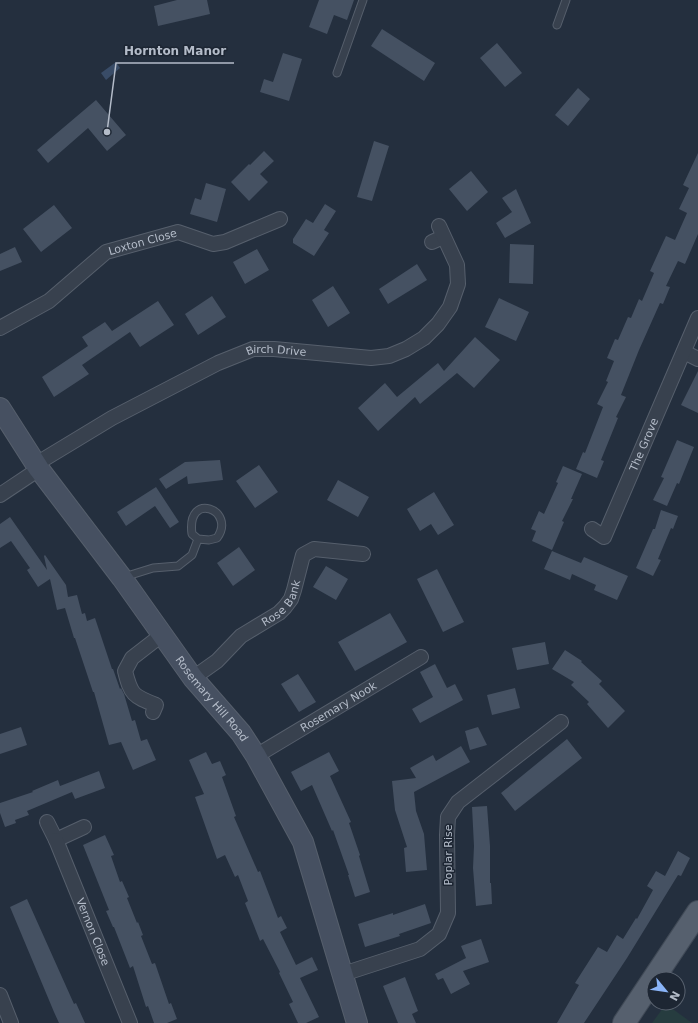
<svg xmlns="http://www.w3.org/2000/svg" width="698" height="1023" font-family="'DejaVu Sans',sans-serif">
<rect width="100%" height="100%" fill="#242f3e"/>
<!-- green -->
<path fill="#263c3f" d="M666,1004l26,19h-40z"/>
<!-- water -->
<path fill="#394c67" d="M116,62l4,6 -14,12 -5,-7z"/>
<!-- building -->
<path fill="#455162" d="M177,0h30l3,14 -52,12 -4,-20z
M319,0h35l-7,20 -13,-5 -7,19 -18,-7z
M382,29l53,34 -11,18 -53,-35z
M497,43l25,30 -17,14 -25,-29z
M283,53l19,6 -13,42 -29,-9 4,-13 9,3z
M578,88l12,11 -22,27 -13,-11z
M96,100l30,35 -19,16 -19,-23 -40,35 -11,-13z
M374,141l15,5 -17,55 -15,-4z
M264,151l10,10 -14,13 8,8 -19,19 -18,-19 18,-18 1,1z
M698,153v81l-13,30 -7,-3 -12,25 4,1 -7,17 -3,-1 -21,47 -18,45 5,2 -10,20 2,1 -17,42 3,1 -7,17 -21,-9 7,-17 2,1 18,-46 -6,-3 11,-22 -2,-1 8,-20 -7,-3 8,-19 3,1 10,-23 3,1 8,-19 3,2 12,-28 -4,-2 16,-35 9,4 12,-27 -8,-4 10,-21 -6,-3z
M471,171l17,21 -21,19 -18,-22z
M206,183l20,6 -9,33 -27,-8 5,-16 6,2z
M516,189l15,34 -26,15 -9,-15 16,-11 -10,-14z
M325,204l11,7 -12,19 5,3 -15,23 -21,-13v-4l13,-20 7,4z
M54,205l18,23 -31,24 -18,-23z
M510,244l24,1 -1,39 -24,-1z
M15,247l7,15 -22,9v-17z
M257,249l12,21 -24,14 -12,-22z
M417,264l10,16 -39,24 -9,-15z
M333,286l17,27 -22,14 -16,-27z
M212,296l14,21 -28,18 -13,-21z
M499,298l30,14 -13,29 -31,-14z
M158,301l16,24 -34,22 -10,-15 -48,33 7,9 -35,23 -12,-20 46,-31 -6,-9 23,-15 7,9z
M475,337l25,23 -26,28 -17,-15 -37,31 -5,-7 -37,34 -20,-23 27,-25 12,14 41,-34 6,8z
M698,371v42l-17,-8z
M677,440l17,7 -15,37 -2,-1 -10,23 -14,-6 11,-22 -3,-1z
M220,460l3,20 -35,4 -1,-8 -21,13 -7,-10 26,-17z
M259,465l19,27 -23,16 -19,-27z
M563,466l19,8 -11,25h2l-11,22 2,1 -12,28 -20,-9 4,-10 -5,-2 8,-18 5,3 14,-31 -2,-1z
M338,480l31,17 -11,20 -31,-17z
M156,487l23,35 -9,6 -15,-22 -29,20 -9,-14z
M434,492l20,33 -16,10 -7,-11 -11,7 -13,-22z
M661,510l17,6 -5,13 -2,-1 -13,31 3,1 -8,16 -17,-8 17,-39h2z
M10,517l37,53 -3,-14 1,-1 21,30 2,12 9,-2 5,19 3,-1 2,8 8,-3 17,51h1l7,20 1,-1 3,6 8,27 3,-1 6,21 6,-2 9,21 -23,10 -12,-28 -12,3 -15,-53h-1l-18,-54h-1l-9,-30 -8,2 -7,-31 -12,8 -11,-17 3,-2 -19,-27 -11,7v-24z
M239,547l16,23 -22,16 -16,-23z
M552,551l29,12 3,-6 44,19 -11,24 -23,-10 2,-5 -24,-11 -2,6 -26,-11z
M326,566l22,13 -12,21 -23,-13z
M437,569l27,53 -21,10 -26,-53z
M390,613l17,29 -52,29 -17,-29z
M545,642l4,22 -32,6 -5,-22z
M565,650l17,11 -1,1 21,19 -3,3 26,27 -17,17 -21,-24 2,-2 -18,-17 3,-3 -22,-13z
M435,664l12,24 8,-4 8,16 -43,23 -8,-14 21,-12 -13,-25z
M298,674l18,28 -17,10 -18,-28z
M515,688l5,20 -28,7 -5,-20z
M21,727l6,18 -27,9v-20z
M478,727l9,18 -17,5 -5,-19z
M567,739l15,19 -67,53 -14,-18z
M461,746l9,16 -56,30 2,19 8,23 3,36 -21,2 -2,-24 3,-1 -12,-37 -3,-29 24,-3 -6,-10 23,-13 3,6z
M206,752l6,12 8,-3 6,14 -4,2 14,39 -2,1 24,55 2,-1 18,47 3,-2 6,12 -7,4 16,33 16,-8 6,13 -18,8 19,39 -13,6h-8l-9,-19 4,-2 -14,-29 1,-1 -17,-33 -3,2 -15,-38 3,-2 -10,-26 -3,2 -10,-22 -8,4 -22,-62 9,-3 -15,-34z
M329,752l10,19 -9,5 21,46 -2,1 11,32 -1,1 11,36 -15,5 -7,-22h1l-16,-45 -1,1 -20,-46 -11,6 -10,-19z
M99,771l6,17 -30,11 -3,-7 -45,19 2,4 -14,5 1,3 -11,4 -5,-14v-10l33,-11 -1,-1 26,-11 2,6z
M487,806l3,40v37h1l1,21 -16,2 -3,-38 1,-22 -2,-39z
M105,835l9,20 -3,1 9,26 2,-1 7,16 -2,1 10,25 1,-1 5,13 -2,1 11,28 3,-1 14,41 2,-1 6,16 -10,4h-13l-6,-17 -2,1 -13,-41 -3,2 -16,-41h-1l-7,-16 3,-1 -26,-65z
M678,851l12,7 -9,18 -3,-1 -51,83 -43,65h-27l22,-38 -4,-2 23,-36 9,5 10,-17 6,4 13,-21 1,1 16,-29 -6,-4 9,-15 9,5z
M27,899l47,105 2,-1 9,20h-26l-5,-11 -44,-105z
M425,904l6,19 -32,11 1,2 -35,11 -7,-23 35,-11v2z
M481,939l8,23 -26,9 7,13 -19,10 -8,-16 -5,2 -3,-6 31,-16 -5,-12z
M405,977l13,34 -6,3 4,9h-18l-15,-37z"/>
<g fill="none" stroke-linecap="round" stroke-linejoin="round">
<!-- service casing -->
<g stroke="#565f6c" stroke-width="9">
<path id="service" d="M557,25l9,-25
M337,73l26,-73
M124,577l29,-9 25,-2 14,-11 6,-16 11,1 8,-2c20,-28 -31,-48 -25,-4l6,5"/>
</g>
<!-- minor casing -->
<g stroke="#565f6c" stroke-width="16">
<g id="minor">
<path d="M432,242l11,-5"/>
<path id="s1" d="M0,328l49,-27 57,-49 72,-20 35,12 12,-2 55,-23"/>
<path d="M684,352l14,7"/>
<path id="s2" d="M36,464l76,-46 106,-55 35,-14h21l97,9 18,-2 17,-7 18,-11 14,-14 12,-17 8,-23 -1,-19 -18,-39"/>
<path d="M0,495l39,-26"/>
<path id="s3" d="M592,529l12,8 94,-219"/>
<path id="s4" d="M193,678l24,-17 24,-25 38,-23 6,-6 6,-8 3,-9 9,-35 11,-6 49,5"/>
<path d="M153,712l3,-7c-23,-9 -25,-10 -31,-34l7,-13 31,-24"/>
<path id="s5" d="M256,756l165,-99"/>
<path d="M47,822l9,18 28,-13"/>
<path id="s6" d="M56,840l74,183"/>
<path d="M343,974l77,-25 19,-15 9,-21 -1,-78 1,-18 10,-15 103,-80"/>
<path d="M0,995l11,28"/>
</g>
</g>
<!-- secondary casing -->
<g stroke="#565f6c" stroke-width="22">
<g id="secondary">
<path id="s7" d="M0,408l39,61 83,109 71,100 48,55 15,23 47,86 54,181"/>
</g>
</g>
<!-- primary casing -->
<g stroke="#414a57" stroke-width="24">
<path id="primary" d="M624,1023l74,-111"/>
</g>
<!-- service -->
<use href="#service" stroke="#38414e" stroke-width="7"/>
<!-- minor -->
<use href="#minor" stroke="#38414e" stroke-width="14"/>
<!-- secondary -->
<use href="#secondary" stroke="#465061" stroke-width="20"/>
<!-- primary -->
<use href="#primary" stroke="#56606e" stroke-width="22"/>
</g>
<g text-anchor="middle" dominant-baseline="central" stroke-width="3" stroke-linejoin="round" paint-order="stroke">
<!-- street labels -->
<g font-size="11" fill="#b4bcc9" stroke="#1d2633">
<text stroke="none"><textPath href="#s1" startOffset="169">Loxton Close</textPath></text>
<text stroke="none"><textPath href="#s2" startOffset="269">Birch Drive</textPath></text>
<text stroke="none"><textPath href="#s3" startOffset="115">The Grove</textPath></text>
<text stroke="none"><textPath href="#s4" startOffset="118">Rose Bank</textPath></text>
<text stroke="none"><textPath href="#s7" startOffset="360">Rosemary Hill Road</textPath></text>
<text stroke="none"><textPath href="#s5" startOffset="96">Rosemary Nook</textPath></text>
<text transform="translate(448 855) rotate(-90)">Poplar Rise</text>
<text stroke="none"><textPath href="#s6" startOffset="99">Vernon Close</textPath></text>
</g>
</g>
<!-- callouts -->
<path fill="none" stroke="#b4bcc9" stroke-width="1.5" d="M107 132L116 63H234"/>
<circle fill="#b4bcc9" stroke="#1d2633" stroke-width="1.5" cx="107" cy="132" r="4"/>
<g font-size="12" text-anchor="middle" font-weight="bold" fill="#b4bcc9" stroke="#1d2633" stroke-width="3" stroke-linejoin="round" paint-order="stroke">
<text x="175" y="55">Hornton Manor</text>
</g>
<!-- north arrow -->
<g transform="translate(666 991) rotate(119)"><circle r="19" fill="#1d2633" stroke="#59626f"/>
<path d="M0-3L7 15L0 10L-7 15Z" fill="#8ab4f8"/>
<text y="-6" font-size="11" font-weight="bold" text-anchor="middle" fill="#b4bcc9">N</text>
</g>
</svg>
